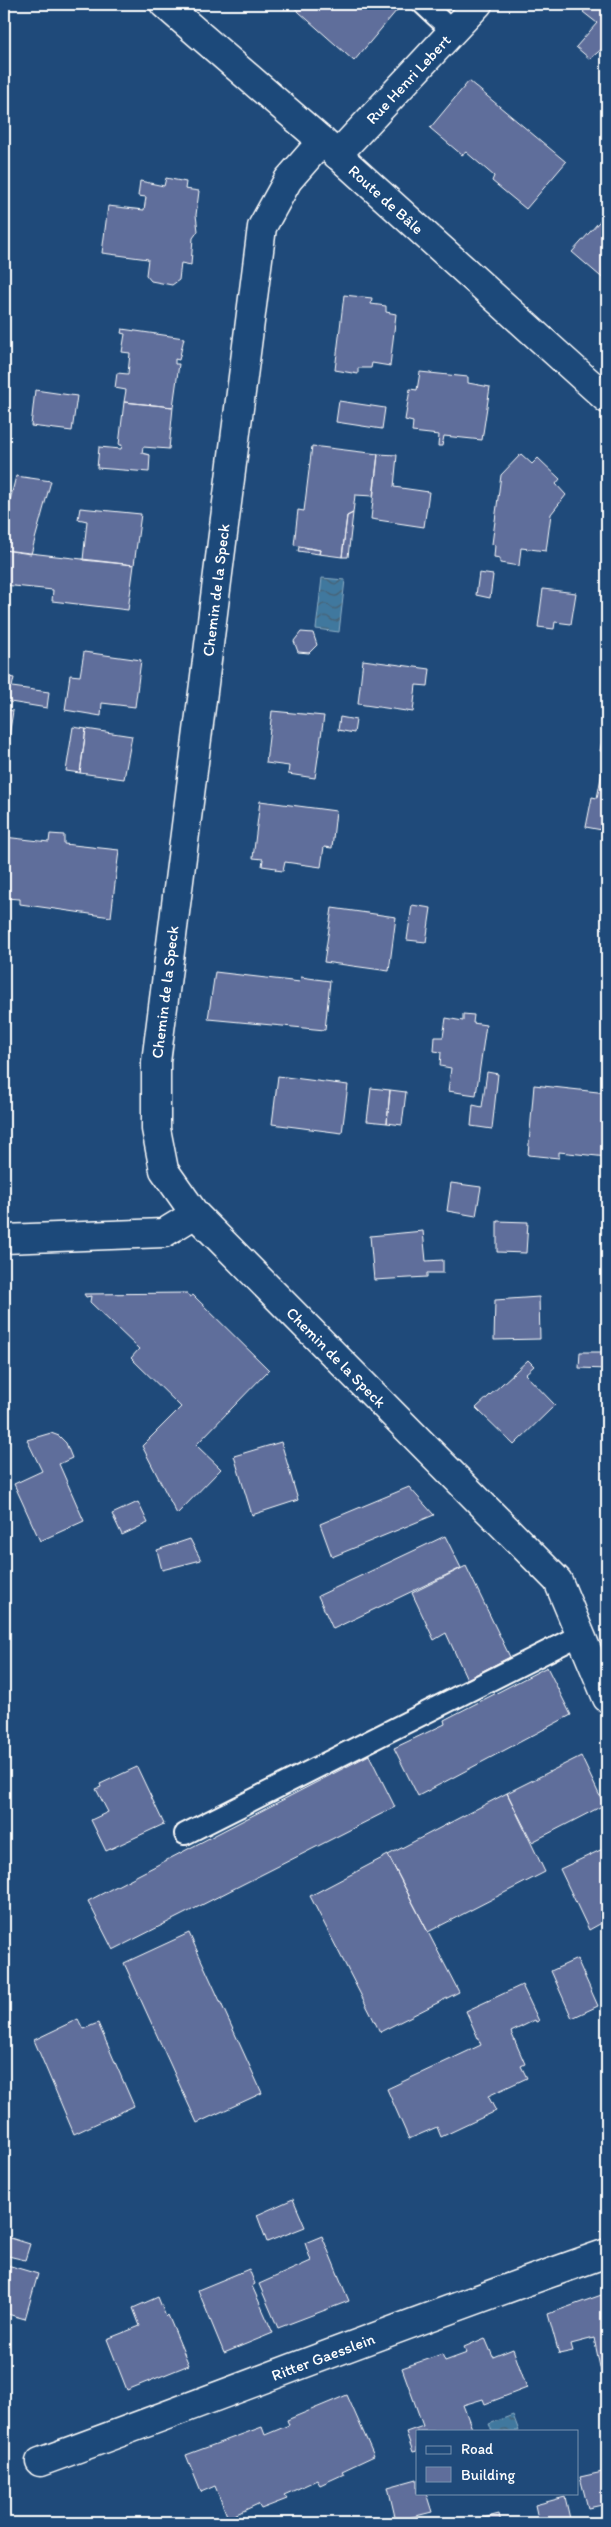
<svg xmlns="http://www.w3.org/2000/svg" width="611" height="2527" font-family="Itim,sans-serif">
<defs>
<pattern id="water-waves" width="16" height="10" patternUnits="userSpaceOnUse" patternTransform="scale(1.25)"><rect width="16" height="10" fill="#41789e"/><path d="M0 5q4-4 8 0t8 0" fill="none" stroke="#476071"/></pattern>
</defs>
<rect width="100%" height="100%" fill="#1f4a7a"/>
<filter id="ink" filterUnits="userSpaceOnUse"><feTurbulence type="fractalNoise" baseFrequency=".02" numOctaves="2"/><feDisplacementMap in="SourceGraphic" scale="10" xChannelSelector="R" yChannelSelector="G"/><feConvolveMatrix kernelMatrix="1 2 1 2 8 2 1 2 1" color-interpolation-filters="sRGB"/></filter>
<g filter="url(#ink)">
<!-- water -->
<path fill="url(#water-waves)" stroke="#8daec5" d="M322,578l23,2 -6,52 -23,-3z
M513,2415l6,16h-27l-3,-7z"/>
<!-- building -->
<path fill="#5f6e9b" stroke="#fff" d="M290,4h100l7,6 -43,51z
M590,4h17v46l-3,-3 -14,12 -14,-12 21,-24 -14,-11z
M469,81l97,81 -40,47 -34,-28 2,-5 -28,-24 -4,3 -32,-27z
M166,178l20,4 -1,7 14,2 -3,24 2,16 -5,7 -2,27 -10,-2 -2,17 -7,5 -21,-4 -5,-6 2,-16 -46,-6 6,-47 36,4 2,-13 -8,-1 2,-15 24,5z
M607,213v69l-35,-30z
M344,295l28,3 -1,6 15,2v6l10,2 -6,52 -18,-3 -1,5h-13v6l-23,-4z
M122,329l62,9 -5,22 -4,-1v5h4l-6,43 -49,-5 2,-12 -11,-2 2,-15 11,1 2,-21 -8,-1 3,-18 -4,-1z
M420,372l48,5v6l22,4 -8,53 -38,-4 -2,10h-4l1,-11 -27,-3 1,-10 -8,-2 5,-31 7,1z
M35,390l42,6 -5,35 -41,-5z
M339,401l46,7 -3,21 -46,-7z
M124,402l49,5 -4,42 -26,-2 -1,6 8,2 -1,17 -52,-4 2,-21 22,2 1,-4h-3z
M312,446l66,8 -5,42 -18,-1 -2,18 -6,3 -5,41 -23,-3 1,-4 -26,-5 4,-35 6,1z
M378,454l19,1 -3,32 35,5 -5,35 -53,-8z
M521,454l11,10 6,-6 22,21 -4,5 10,11 -15,19 -5,37 -25,-3 -2,18 -19,-3v-5l-6,-1 1,-12 -3,-1 9,-69z
M16,476l35,5 -20,73 -27,-4v-25z
M80,508l61,6 -7,51 -51,-5 4,-39 -9,-2z
M353,513l-5,44h-6l5,-41z
M299,547l21,3 -1,4 -21,-3z
M4,550l130,15 -6,45 -76,-9 1,-11 -49,-5z
M479,573l14,2 -3,23 -14,-3z
M543,589l33,4 -5,31 -16,-2 -1,7 -16,-2z
M301,632l12,1 4,12 -8,8 -11,-1 -4,-11z
M84,652l57,8 -6,47 -33,-4 -1,13 -36,-6 5,-35 10,1z
M363,660l67,9 -2,17 -12,-1 -3,27 -55,-8z
M4,676l10,2 -2,9 37,5 -2,16 -43,-7z
M4,709l9,2 -9,57z
M272,711l52,5 -9,62 -27,-4 1,-8 -23,-3z
M340,717l16,3 -2,13 -16,-3z
M605,724h2v107l-21,-4 6,-30 5,1 9,-46 -6,-1z
M73,727l13,2 -6,44 -14,-2z
M86,729l46,7 -8,43 -44,-6z
M260,801l76,10 -4,37 -8,-1 -3,20 -36,-5 -2,9 -8,-1 1,-2 -14,-2 1,-7 -10,-1z
M50,834l14,1v9l55,6 -8,67 -91,-13v-5l-16,-1v-61l45,5z
M412,905l19,3 -5,34 -19,-2z
M332,908l64,9 -7,54 -65,-9z
M215,972l85,10 1,-5 29,4 -5,49 -117,-11z
M463,1014l11,1 -1,8 13,2 -10,70 -28,-4 3,-23 -11,-2 1,-14 -7,-1 1,-14h8l3,-19 17,3z
M487,1072l11,2 -6,55 -21,-3 2,-21 9,2z
M278,1076l70,9 -6,48 -70,-9z
M534,1085l73,8v64l-48,-5v6l-31,-3z
M371,1088l19,2 -3,33 -20,-2z
M390,1090l16,2 -4,33 -15,-2z
M451,1183l30,4 -5,29 -29,-5z
M497,1221l31,1 -2,31 -29,-1z
M423,1231l3,30 17,-1v13h-16v4l-53,3 -4,-44z
M187,1293l3,4 3,-2 76,75 -73,75 25,24 -44,45 -35,-68 39,-39 -50,-49 8,-9 -49,-47 1,-6 -5,1 -2,-3z
M539,1297l1,42 -46,1 1,-40z
M580,1352h27v17l-28,-1z
M528,1360l6,6 -9,8 30,31 -41,40 -38,-37z
M51,1433l8,3 7,7 6,15 -13,6 25,57 -44,20 -26,-57 28,-13 -15,-31z
M281,1442l17,58 -46,15 -18,-59z
M409,1487l25,28 -102,42 -12,-33z
M138,1502l10,21 -26,12 -10,-21z
M445,1536l16,32 -128,61 -15,-33z
M190,1539l11,21 -39,10 -5,-20z
M466,1566l44,91 -43,22 -21,-46 -12,7 -22,-47z
M547,1667l24,48 -153,81 -24,-48 51,-24 -1,-4z
M369,1755l26,52 -282,143 -25,-49z
M581,1756l23,49 -72,37 -25,-49z
M137,1767l27,57 -58,27 -15,-31 17,-8 -12,-23 5,-2 -1,-3z
M507,1793l38,79 -117,60 -40,-77z
M607,1847v73l-18,10 -29,-61z
M388,1855l71,137 -79,40 -70,-136z
M189,1933l73,160 -65,30 -73,-160z
M577,1959l21,47 -26,12 -21,-47z
M522,1985l17,36 -3,1 -1,-2 -24,12 14,32 -4,2 6,12 -39,18 8,15 -55,26 -4,-10 -28,12 -22,-50 94,-44 -15,-34z
M78,2019l5,10 15,-6 36,83 -60,28 -40,-94z
M293,2199l12,28 -38,15 -10,-27z
M4,2236l26,8 -5,16 -21,-5z
M322,2236l27,65 -71,27 -19,-44 52,-23 -6,-18z
M4,2264l34,10 -13,45 -21,-6z
M249,2269l6,15 -3,2 21,47 -49,20 -26,-63z
M607,2293v108l-13,-63 -23,6 2,7 -14,3 -11,-40z
M158,2297l8,20 2,-2 21,50 -62,25 -20,-51 33,-13 -7,-18z
M485,2338l8,19 20,-8 14,39 -42,16 -2,-5 -20,6 10,26h-56v20l-4,1 -7,-20 17,-6 -21,-58 40,-14 3,7 22,-8 -3,-6z
M347,2395l27,61 -32,15 2,3 -24,11 -3,-5 -33,15 3,4 -26,10 -3,-5 -30,14 -13,-32 -14,6 -15,-37 76,-28 3,8 24,-10 -2,-5z
M607,2471v33l-19,4 -8,-31z
M417,2479v14h9l6,19 -36,9 -8,-34z
M565,2497l6,26h-32l-4,-18z
M499,2514l2,9h-37z"/>
<g fill="none" stroke-linecap="round" stroke-linejoin="round">
<!-- lane casing -->
<g stroke="#fff" stroke-width="24">
<path id="lane" d="M423,4l29,27
M185,1834l397,-200"/>
</g>
<!-- street casing -->
<g stroke="#fff" stroke-width="31">
<g id="street">
<path id="s1" d="M322,141l-34,39 -26,47 -106,835v67l8,41 31,44 363,367 49,117"/>
<path id="s2" d="M337,155l141,-151"/>
<path d="M4,1239l160,-6 31,-19"/>
<path id="s3" d="M40,2462c189,-69 377,-143 567,-209"/>
</g>
</g>
<!-- secondary casing -->
<g stroke="#fff" stroke-width="31">
<g id="secondary">
<path id="s4" d="M164,4l158,137 285,258"/>
</g>
</g>
<!-- lane -->
<use href="#lane" stroke="#1f4a7a" stroke-width="20"/>
<!-- street -->
<use href="#street" stroke="#1f4a7a" stroke-width="28"/>
<!-- secondary -->
<use href="#secondary" stroke="#1f4a7a" stroke-width="28"/>
</g>
</g>
<g text-anchor="middle" dominant-baseline="central" stroke-width="4" stroke-linejoin="round" paint-order="stroke">
<!-- street labels -->
<g font-size="16" fill="#fff" stroke="#1f4a7a">
<text stroke="none"><textPath href="#s2" startOffset="104">Rue Henri Lebert</textPath></text>
<text stroke="none"><textPath href="#s4" startOffset="296">Route de Bâle</textPath></text>
<text transform="translate(216 590) rotate(-83)">Chemin de la Speck</text>
<text transform="translate(165 992) rotate(-83)">Chemin de la Speck</text>
<text stroke="none"><textPath href="#s1" startOffset="1311">Chemin de la Speck</textPath></text>
<text stroke="none"><textPath href="#s3" startOffset="302">Ritter Gaesslein</textPath></text>
</g>
</g>
<!-- margin -->
<rect width="611" height="2527" fill="none" stroke="#1f4a7a" stroke-width="20"/>
<rect x="10" y="10" width="591" height="2507" fill="none" stroke="#fff" stroke-width="2" filter="url(#ink)"/>
<!-- legend -->
<rect x="416" y="2430" width="162" height="65" fill="#1f4a7a" stroke="#7992af"/>
<rect x="426" y="2446" width="25" height="8" fill="#1f4a7a" stroke="#7992af"/>
<text x="461" y="2454" font-size="15" fill="#ffffff">Road</text>
<rect x="426" y="2467" width="25" height="15" fill="#5f6e9b" stroke="#7992af"/>
<text x="461" y="2480" font-size="15" fill="#ffffff">Building</text>
</svg>
